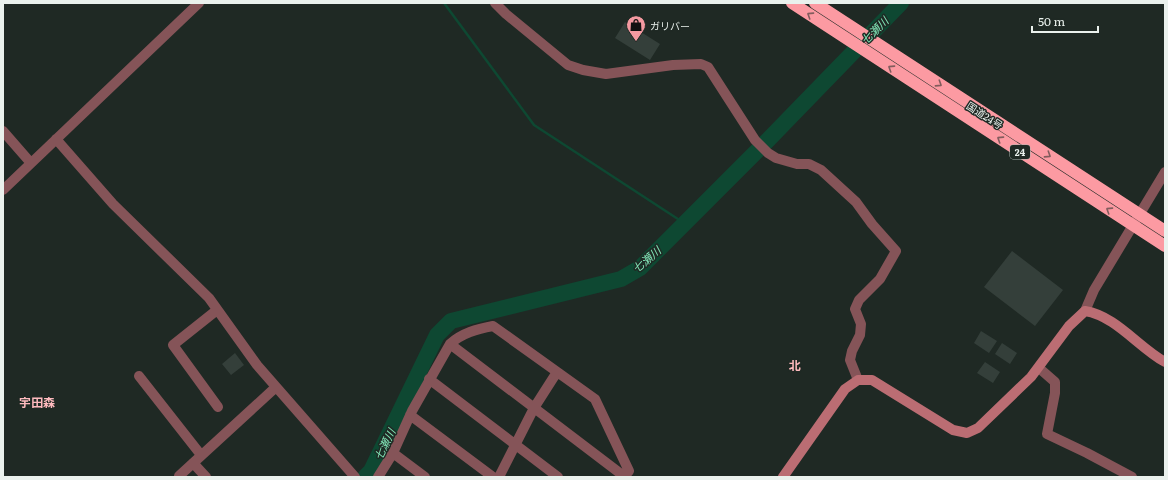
<svg xmlns="http://www.w3.org/2000/svg" width="1168" height="480" font-family="Literata,'Noto Sans JP',serif">
<rect width="100%" height="100%" fill="#1f2924"/>
<g fill="none" stroke-linecap="round" stroke-linejoin="round">
<!-- stream -->
<path stroke="#0e4832" stroke-width="2.5" d="M444,3l90,122 150,98"/>
<!-- river -->
<path stroke="#0e4832" stroke-width="16" d="M365,477l6,-6 66,-136 14,-14 170,-42 19,-11 128,-128 133,-137"/>
</g>
<!-- building -->
<path fill="#343f3a" d="M625,22l35,22 -10,16 -35,-22z
M1012,251l51,39 -28,36 -51,-39z
M981,331l16,10 -8,12 -15,-10z
M1002,343l15,10 -7,11 -15,-10z
M235,353l9,12 -13,10 -9,-11z
M985,362l15,10 -7,11 -16,-10z"/>
<g fill="none" stroke-linecap="round" stroke-linejoin="round">
<!-- street -->
<path stroke="#855458" stroke-width="10" d="M495,3l11,11 62,51 15,5 23,4 67,-9 28,-1 7,3 47,73 13,13 8,5 21,6h12l12,6 35,32 16,22 24,27 -16,28 -21,21 -4,9 6,15 -1,11 -8,16 -2,9 8,20
M3,131l27,31
M56,139l57,65 96,94 48,67 98,112
M3,190l196,-187
M217,310l-44,35 45,62
M1085,311l9,-21 71,-118
M450,344l175,133
M1039,368l16,14v11l-8,41 40,19 45,24
M139,376l62,79
M429,379l129,98
M410,415l83,62
M393,453l32,24
M193,463l13,14
M179,476l97,-89
M378,477l15,-24 19,-42 38,-67c12,-11 27,-15 43,-18l102,73 34,72 -5,6
M499,477l35,-69 23,-36"/>
<!-- secondary -->
<path stroke="#bb6d73" stroke-width="10" d="M783,477l62,-88 13,-9h14l81,50 14,3 11,-5 53,-51 38,-51 16,-15c31,5 53,36 80,51"/>
<!-- highway -->
<path stroke="#fc9aa2" stroke-width="12" d="M792,3l373,243
M815,3l350,228"/>
</g>
<!-- one-way arrows -->
<defs><path id="oneway-chevron" d="M-2-3.5L2.5 0L-2 3.5" fill="none" stroke-width="1.6" stroke-linecap="round" stroke-linejoin="round"/></defs>
<g stroke="#825c5d">
<use href="#oneway-chevron" transform="translate(810 15) rotate(-147)"/>
<use href="#oneway-chevron" transform="translate(891 68) rotate(-147)"/>
<use href="#oneway-chevron" transform="translate(939 84) rotate(33)"/>
<use href="#oneway-chevron" transform="translate(1000 139) rotate(-147)"/>
<use href="#oneway-chevron" transform="translate(1048 155) rotate(33)"/>
<use href="#oneway-chevron" transform="translate(1109 210) rotate(-147)"/>
</g>
<!-- icons -->
<defs>
<g id="shop-pin" transform="scale(1)"><path d="M0 17L-7.5 6A9.5 9.5 0 1 1 7.5 6Z" fill="#f49aa1" stroke="#1f2924"/><path d="M-5-2.5h2.3a2.7 3.5 0 0 1 5.4 0H5L5.5 6h-11ZM-1.5-2.5h3a1.5 2.3 0 0 0-3 0Z" fill="#111"/></g>
</defs>
<g fill-rule="evenodd">
<use href="#shop-pin" x="636" y="25"/>
</g>
<g text-anchor="middle" dominant-baseline="central" stroke-width="3" stroke-linejoin="round" paint-order="stroke">
<!-- shield labels -->
<rect fill="#1f2924" stroke="#adb5b1" stroke-width="1" x="1010" y="145" width="20" height="14" rx="3"/>
<g font-size="9" font-weight="bold" fill="#eaf1ed">
<text x="1020" y="152">24</text>
</g>
<!-- poi labels -->
<g font-size="10" fill="#eaf1ed" stroke="#1f2924" text-anchor="start">
<text x="650" y="25">ガリバー</text>
</g>
<!-- street labels -->
<g font-size="10" fill="#eaf1ed" stroke="#1f2924">
<text transform="translate(985 115) rotate(33)">国道24号</text>
</g>
<!-- water labels -->
<g font-size="11" font-style="italic" fill="#82e8b9" stroke="#1f2924">
<text transform="translate(874 30) rotate(-45)">七瀬川</text>
<text transform="translate(646 259) rotate(-41)">七瀬川</text>
<text transform="translate(384 444) rotate(-64)">七瀬川</text>
</g>
<!-- quarter labels -->
<g font-size="12" font-weight="bold" fill="#febabe" stroke="#1f2924">
<text x="795" y="365">北</text>
<text x="37" y="402">宇田森</text>
</g>
</g>
<!-- border -->
<rect width="1168" height="480" fill="none" stroke="#eaf1ed" stroke-width="8"/>
<!-- scale -->
<path d="M1032 26v6h66v-6" fill="none" stroke="#eaf1ed" stroke-width="2"/>
<text x="1038" y="26" font-size="12" fill="#eaf1ed" stroke="#1f2924" stroke-width="3" paint-order="stroke">50 m</text>
</svg>
